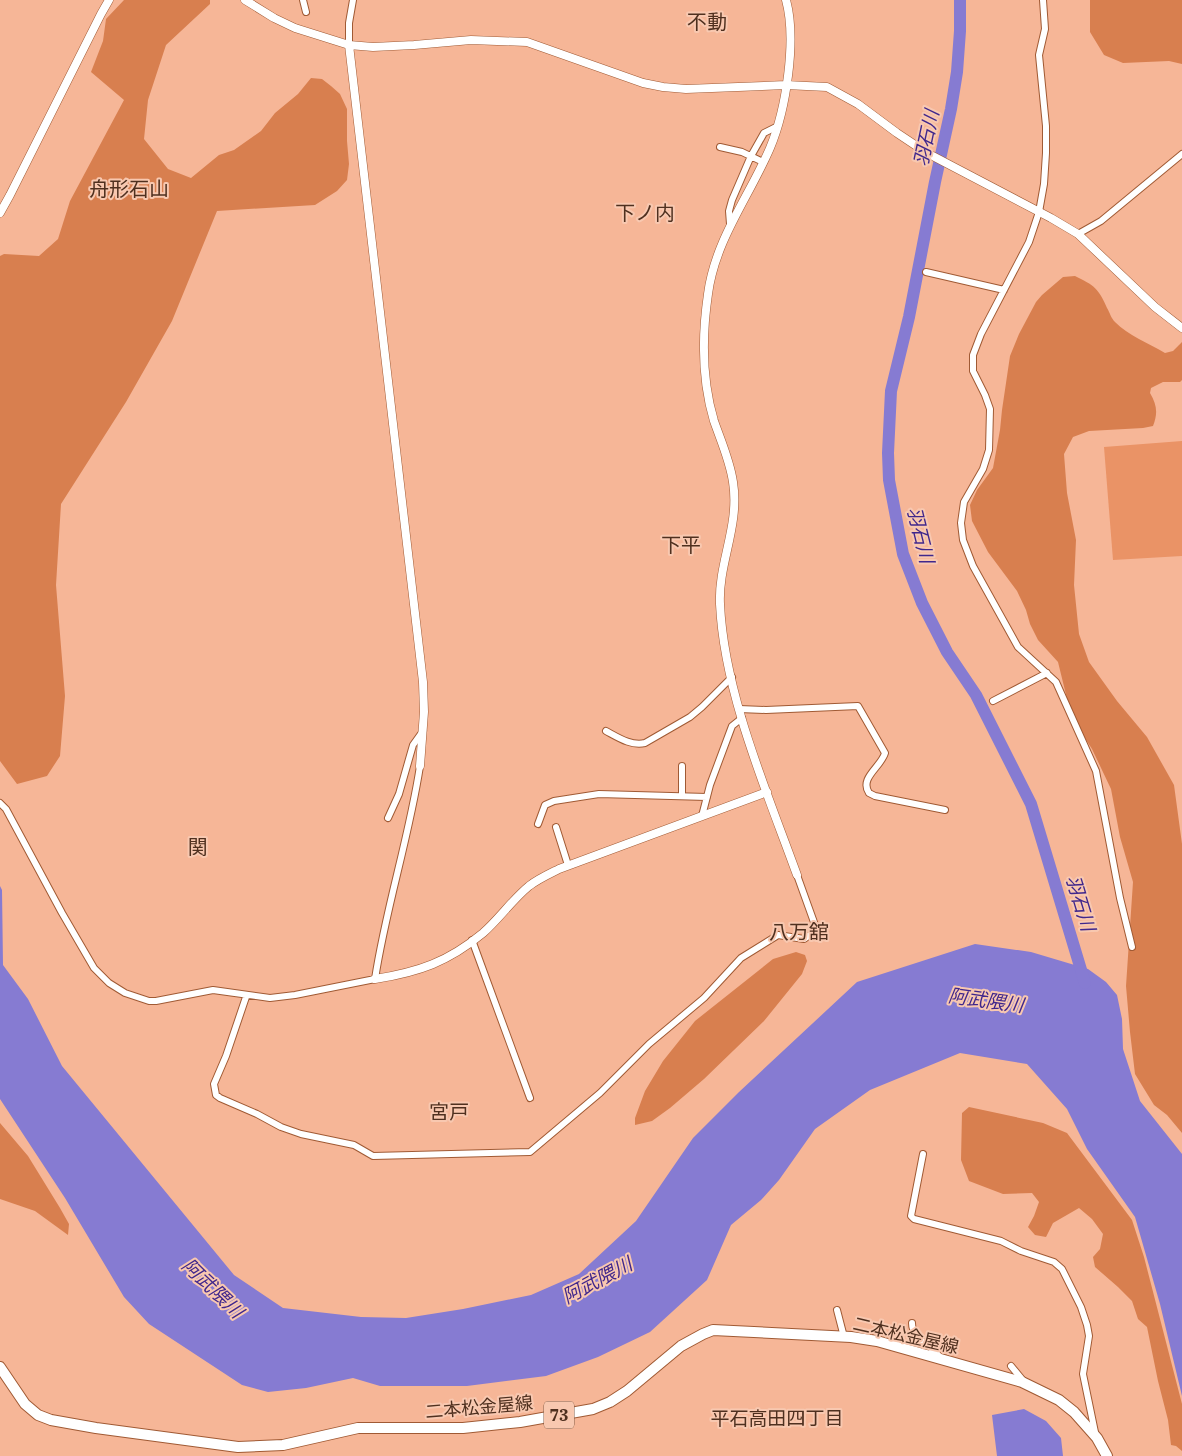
<svg xmlns="http://www.w3.org/2000/svg" width="1182" height="1456" font-family="'IBM Plex Serif','Noto Sans JP',serif">
<rect width="100%" height="100%" fill="#f6b697"/>
<!-- green -->
<path fill="#ea9366" d="M1182,441v115l-69,4 -9,-113z"/>
<!-- forest -->
<path fill="#d87f4f" d="M124,0h86v4l-44,41 -18,55 -4,39 24,30 23,9 28,-23 15,-5 27,-19 14,-18 23,-19 13,-16 11,1 9,7 9,8 7,15v32l2,23 -2,16 -10,11 -22,14 -98,6 -45,110 -46,81 -65,102 -5,81 9,111 -5,60 -13,20 -30,8 -17,-23v-505l4,-2 35,2 19,-17 12,-38 54,-101 -33,-28 12,-31 3,-22z
M1090,0h92v64l-13,-3 -46,2 -19,-8 -14,-23z
M1075,276c19,9 24,13 32,32 3,5 4,10 8,14 13,13 33,21 50,31l8,-2 9,-9v38l-2,2h-17l-12,6 -1,5c7,12 8,20 3,33l-10,2 -54,3 -16,6 -9,17 3,39 9,47 -2,45 5,49 10,28 28,39 30,36 27,48 8,59v289l-15,-18 -13,-10 -19,-31 -5,-42 -4,-46 7,-104 -13,-45 -9,-48 -19,-40 -13,-20 -9,-18 -12,-49 -20,-22 -8,-16 -4,-14 -9,-19 -29,-39 -16,-31 -2,-16 7,-15 16,-22 7,-38 2,-20 8,-54 9,-22 17,-32 6,-7 21,-18z
M796,952l9,3 2,6 -5,13 -38,47 -60,58 -34,29 -18,13 -17,4v-7l10,-27 18,-30 32,-40 78,-62z
M969,1107l74,16 24,10 65,87 12,37 38,147v47l-6,-5 -5,-1 -3,-25 -10,-39 -11,-54 -9,-8 -6,-18 -14,-14 -23,-20 -2,-10 7,-8 3,-15 -11,-15 -13,-11 -26,15 -7,14 -11,-2 -7,-8 6,-11 5,-14 -7,-9 -29,1 -34,-13 -8,-21 1,-47z
M0,1123l28,33 32,52 9,16 -1,11 -33,-24 -35,-12z"/>
<!-- water -->
<path fill="#867bd2" d="M0,886l2,4 1,75 25,34 34,67 172,209 49,33 78,9 45,1 57,-9 68,-14 48,-21 57,-53 57,-83 46,-46 118,-110 118,-38 56,8 57,17 18,13 11,13 5,24 1,30 17,52 42,53v242l-22,-92 -25,-87 -48,-68 -20,-40 -40,-45 -67,-11 -90,37 -55,39 -36,51 -18,20 -30,25 -24,55 -57,52 -52,25 -52,19 -79,10h-87l-27,-8 -47,10 -38,4 -26,-7 -93,-61 -25,-27 -59,-99 -65,-99z
M1024,1409l22,12 15,17 2,18h-66l-5,-41z"/>
<g fill="none" stroke-linecap="round" stroke-linejoin="round">
<!-- river -->
<path stroke="#867bd2" stroke-width="12" d="M960,0v31l-3,41 -6,37 -16,73 -26,135 -18,74 -3,62 1,27 14,74 19,49 25,49 29,43 55,109 54,179"/>
<!-- minor casing -->
<g stroke="#a05a34" stroke-width="8">
<path id="minor" d="M303,0l3,12
M1043,0l2,29 -6,26 7,71v27l-2,31 -5,28 -10,30 -48,92 -8,21v16l12,24 5,14 -1,41 -6,19 -19,33 -3,21 2,17 10,26 45,81 38,35 40,89 24,127 12,49
M349,45v-22l4,-23
M720,147l22,5 21,10
M730,224l-1,-13 3,-11 19,-44 13,-23 12,-6
M1078,234l23,-13 81,-67
M926,272l78,18
M993,701l54,-28
M739,709l27,1 92,-4 27,47c-4,14 -26,25 -16,40l6,3 70,14
M606,731c13,7 25,15 39,12l45,-26 12,-10 30,-30
M682,796v-30
M0,803l6,6 56,104 32,55 15,15 16,10 24,8h7l57,-11 57,8 25,-3 80,-16c11,-72 34,-141 45,-213
M702,816l8,-31 22,-59 10,-8
M388,818l11,-24 14,-49 10,-14
M538,824l7,-19 9,-4 45,-7 108,3
M556,827l12,38
M472,940l58,158
M246,997l-20,59 -12,28 2,11 4,3 37,16 24,13 20,7 53,11 19,11 157,-4 70,-59 49,-49 55,-46 37,-40 37,-23 26,4 10,-7 1,-7 -18,-50
M923,1154l-12,62 3,3 87,22 20,10 33,11 8,7 19,38 6,18 2,11 -6,38 13,63
M837,1310l7,27
M912,1323c0,17 21,22 29,36
M1011,1366l14,17"/>
</g>
<!-- tertiary casing -->
<g stroke="#a05a34" stroke-width="9">
<path id="tertiary" d="M245,0l29,18 21,10 54,17 24,2 41,-2 57,-5 56,2 116,41 20,4 23,2 100,-4 41,2 31,17 39,29 30,20 124,65 27,16 77,73 27,21
M786,0c11,40 0,110 -16,148 -21,49 -55,92 -62,146 -6,41 -6,87 6,127 7,20 16,40 19,61 7,44 -15,81 -13,122 4,89 47,188 77,271
M349,45l74,637 1,30 -4,54
M0,213l10,-18 91,-181 8,-14
M375,979c44,-7 73,-17 108,-46 16,-14 29,-33 46,-47 9,-7 20,-12 30,-17l208,-77"/>
</g>
<!-- primary casing -->
<g stroke="#a05a34" stroke-width="12">
<path id="primary" d="M0,1367l25,37 13,11 13,5 45,8 142,19 45,-2 75,-17h105l57,-6 73,-13 17,-7 17,-11 54,-45 22,-12 10,-4 138,7 26,4 145,41 37,18 15,12 23,26 10,18"/>
</g>
<!-- minor -->
<use href="#minor" stroke="#fff" stroke-width="6"/>
<!-- tertiary -->
<use href="#tertiary" stroke="#fff" stroke-width="8"/>
<!-- primary -->
<use href="#primary" stroke="#fff" stroke-width="10"/>
</g>
<g text-anchor="middle" dominant-baseline="central" stroke-width="4" stroke-linejoin="round" paint-order="stroke">
<!-- shield labels -->
<rect fill="#f8c8b0" stroke="#825e4a" stroke-width="1" x="544" y="1401.5" width="30" height="27" rx="4"/>
<g font-size="16" font-weight="bold" fill="#4f301f">
<text x="559" y="1415">73</text>
</g>
<!-- street labels -->
<g font-size="18" fill="#4f301f" stroke="#f8c8b0">
<text transform="translate(906 1335) rotate(13)">二本松金屋線</text>
<text transform="translate(479 1407) rotate(-5)">二本松金屋線</text>
</g>
<!-- water labels -->
<g font-size="19" font-style="italic" fill="#40278c" stroke="#f8c8b0">
<text transform="translate(926 138) rotate(-78)">羽石川</text>
<text transform="translate(921 535) rotate(76)">羽石川</text>
<text transform="translate(1081 903) rotate(73)">羽石川</text>
<text transform="translate(986 1000) rotate(8)">阿武隈川</text>
<text transform="translate(597 1280) rotate(-28)">阿武隈川</text>
<text transform="translate(213 1288) rotate(44)">阿武隈川</text>
</g>
<!-- neighbourhood labels -->
<g font-size="19" fill="#4f301f" stroke="#f8c8b0">
<text x="777" y="1418">平石高田四丁目</text>
</g>
<!-- quarter labels -->
<g font-size="20" fill="#4f301f" stroke="#f8c8b0">
<text x="707" y="21">不動</text>
<text x="129" y="188">舟形石山</text>
<text x="645" y="212">下ノ内</text>
<text x="681" y="544">下平</text>
<text x="198" y="846">関</text>
<text x="799" y="931">八万舘</text>
<text x="449" y="1111">宮戸</text>
</g>
</g>
</svg>
